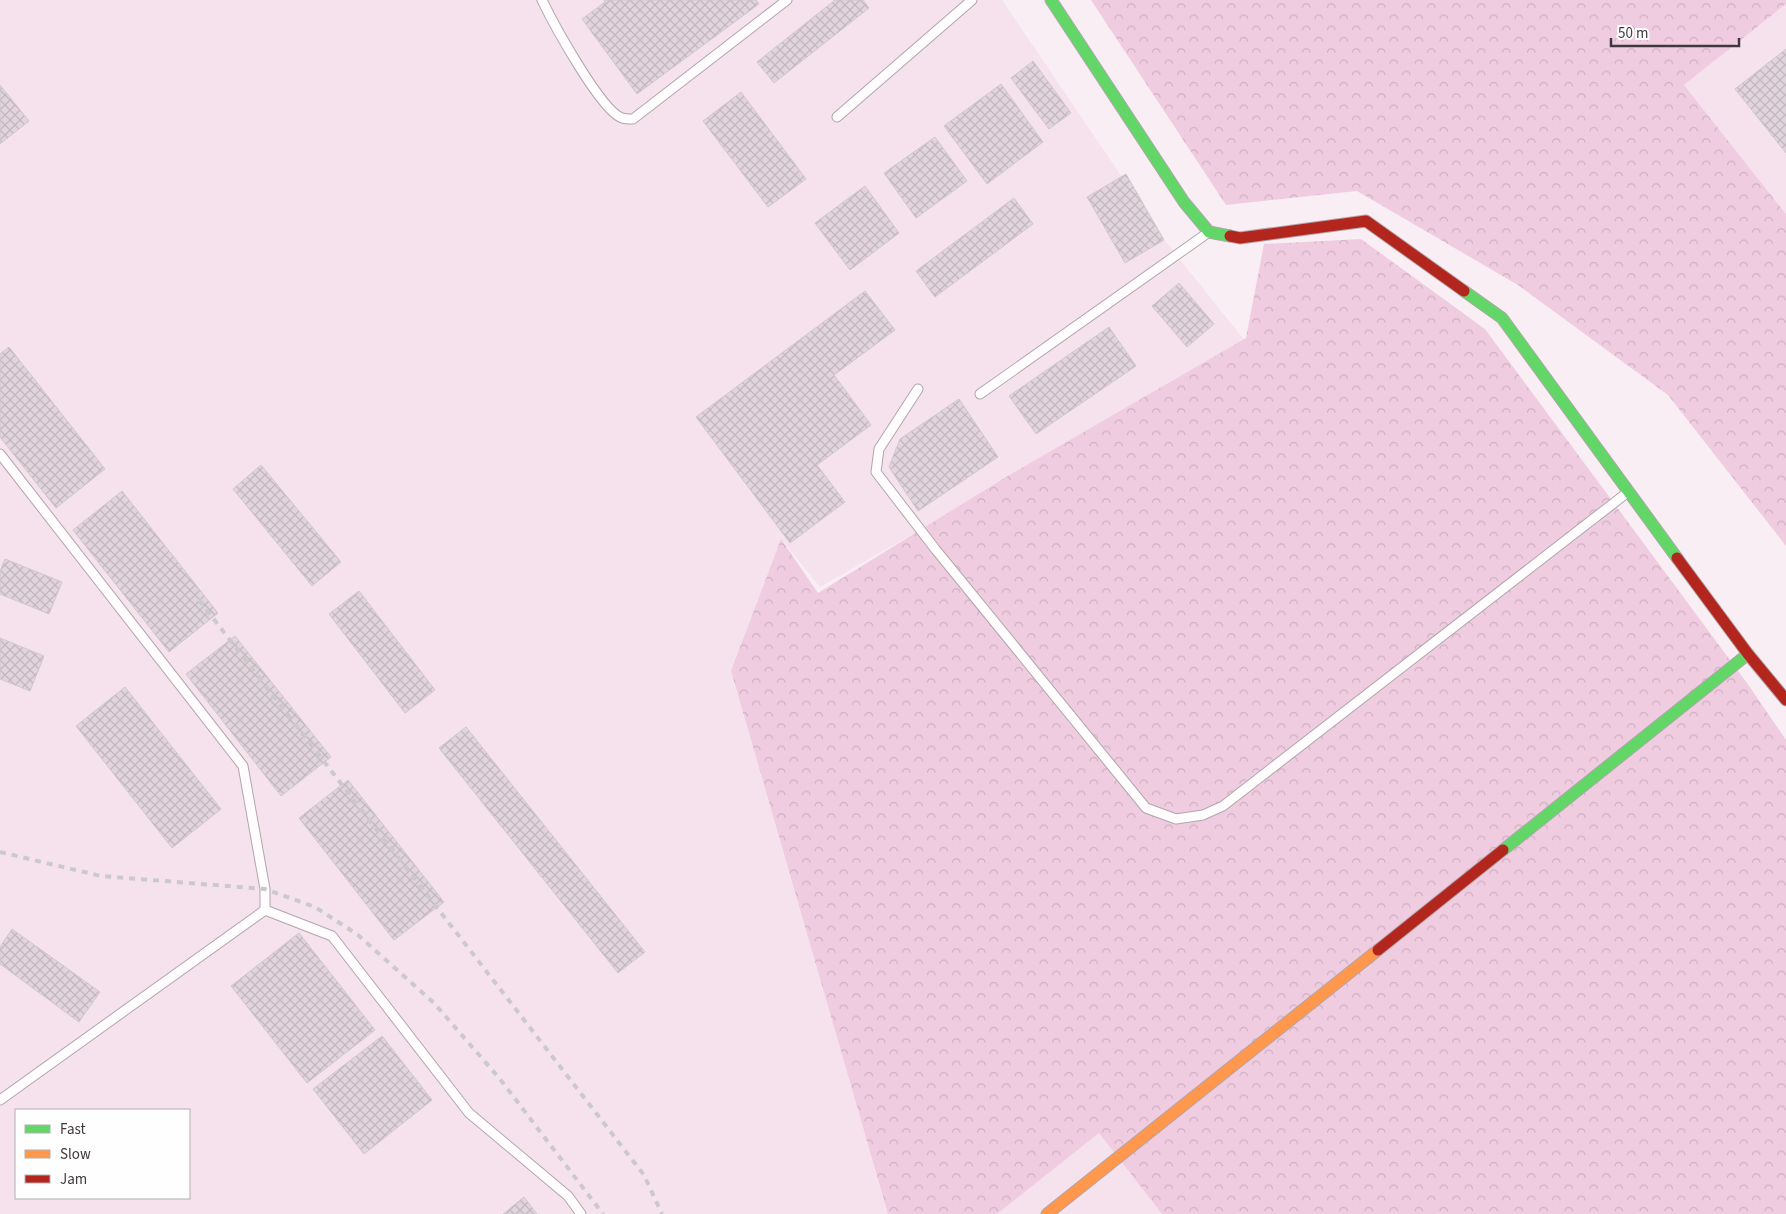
<svg xmlns="http://www.w3.org/2000/svg" width="1786" height="1214" font-family="'Source Sans 3',sans-serif">
<defs>
<pattern id="forest-crowns" width="20" height="18" patternUnits="userSpaceOnUse" patternTransform="scale(1.25)"><rect width="20" height="18" fill="#f0cce1"/><path d="M2 6a3 3 0 1 1 6 0M12 15a3 3 0 1 1 6 0" fill="none" stroke="#cfb0c2"/></pattern>
<pattern id="building-cross-hatch" width="8" height="8" patternUnits="userSpaceOnUse" patternTransform="scale(1.25)"><rect width="8" height="8" fill="#e2d4dc"/><path d="M0 0l8 8M0 8l8-8" fill="none" stroke="#c3b7be"/></pattern>
</defs>
<rect width="100%" height="100%" fill="#f9eef4"/>
<!-- built -->
<path fill="#f6e2ec" fill-rule="evenodd" d="M0,0h1002l164,242 79,99 -232,136 -193,110 -39,-48 -50,133 157,542h-888zM16,1110h173v88h-173z
M1786,4v210l-102,-129z
M1099,1133l63,81h-165z"/>
<!-- forest -->
<path fill="url(#forest-crowns)" d="M1091,0h695v4l-102,81 102,129v332l-118,-151 -150,-110 -161,-94 -131,14z
M1361,239l124,90 262,354 39,57v474h-624l-63,-81 -102,81h-109l-157,-543 50,-132 37,54 188,-116 240,-139 18,-94z"/>
<!-- building -->
<path fill="url(#building-cross-hatch)" stroke="#d0c8cc" d="M604,0h152l3,4 -122,90 -55,-75 23,-17z
M835,0h28l6,8 -95,75 -17,-21z
M1786,49v104l-51,-64z
M1033,61l38,52 -22,16 -38,-51z
M1001,84l42,58 -56,42 -43,-58z
M0,85l29,36 -29,23z
M741,92l65,87 -38,28 -65,-86z
M935,137l32,44 -51,37 -32,-45z
M1126,174l38,66 -39,23 -38,-66z
M865,186l34,47 -49,37 -35,-47z
M1014,198l19,26 -98,73 -19,-26z
M1179,283l35,41 -27,23 -35,-41z
M865,291l30,39 -61,45 37,50 -54,40 28,37 -55,41 -94,-126z
M1109,327l27,39 -100,68 -27,-38z
M9,347l96,122 -49,39 -56,-71v-83z
M959,399l39,58 -80,54 -29,-44 11,-28z
M261,465l80,97 -29,24 -79,-97z
M122,491l96,122 -49,39 -96,-122z
M5,559l57,23 -13,32 -49,-20v-23z
M359,591l76,99 -30,23 -76,-99z
M235,636l96,121 -50,39 -95,-122z
M0,638l44,18 -14,35 -30,-12z
M125,687l96,122 -49,39 -96,-122z
M466,727l179,225 -27,21 -179,-225z
M348,780l96,122 -50,38 -95,-122z
M12,929l88,63 -21,30 -79,-58v-17z
M299,933l76,97 -68,53 -76,-97z
M382,1036l50,64 -68,54 -51,-65z
M524,1197l13,17h-34z"/>
<g fill="none" stroke-linecap="round" stroke-linejoin="round">
<!-- lane casing -->
<g stroke="#b0a7ac" stroke-width="11">
<path id="lane" d="M542,0c11,23 59,111 80,118 3,1 8,1 11,1l154,-119
M837,117l135,-117
M918,389l-39,60 -3,23 60,78 210,258 30,11 27,-4 20,-9 405,-314
M980,394l229,-162
M0,454l243,312 22,123v21
M0,1100l265,-190 67,26 137,177 99,83 13,18"/>
</g>
<!-- fast casing -->
<g stroke="#b0a7ac" stroke-width="13">
<path id="fast" d="M1051,0l133,202 25,30 21,4
M1464,291l38,27 175,240
M1503,850l245,-196"/>
</g>
<!-- slow casing -->
<g stroke="#b0a7ac" stroke-width="13">
<path id="slow" d="M1047,1214l331,-264"/>
</g>
<!-- jam casing -->
<g stroke="#b0a7ac" stroke-width="13">
<path id="jam" d="M1230,236l10,2 126,-17 98,70
M1677,558l71,96 38,46
M1378,950l125,-100"/>
</g>
<!-- lane -->
<use href="#lane" stroke="#fefcfd" stroke-width="9"/>
<!-- fast -->
<use href="#fast" stroke="#63d668" stroke-width="11"/>
<!-- slow -->
<use href="#slow" stroke="#ff974d" stroke-width="11"/>
<!-- jam -->
<use href="#jam" stroke="#b3261e" stroke-width="11"/>
<!-- rail -->
<path stroke="#cbc9ca" stroke-width="4" stroke-dasharray="6 6" stroke-linecap="butt" d="M199,600l445,575 18,39
M0,852l101,24 164,13 50,18 43,28 76,68 66,76 103,135"/>
</g>
<!-- legend -->
<rect x="15" y="1109" width="175" height="90" fill="#fefefe" stroke="#b2afb1"/>
<rect x="25" y="1125" width="25" height="8" fill="#63d668" stroke="#b2afb1"/>
<text x="60" y="1134" font-size="15" fill="#41383d">Fast</text>
<rect x="25" y="1150" width="25" height="8" fill="#ff974d" stroke="#b2afb1"/>
<text x="60" y="1159" font-size="15" fill="#41383d">Slow</text>
<rect x="25" y="1175" width="25" height="8" fill="#b3261e" stroke="#b2afb1"/>
<text x="60" y="1184" font-size="15" fill="#41383d">Jam</text>
<!-- scale -->
<path d="M1611 38v8h128v-8" fill="none" stroke="#41383d" stroke-width="2.5"/>
<text x="1618" y="38" font-size="15" fill="#41383d" stroke="#fefefe" stroke-width="4" paint-order="stroke">50 m</text>
</svg>
